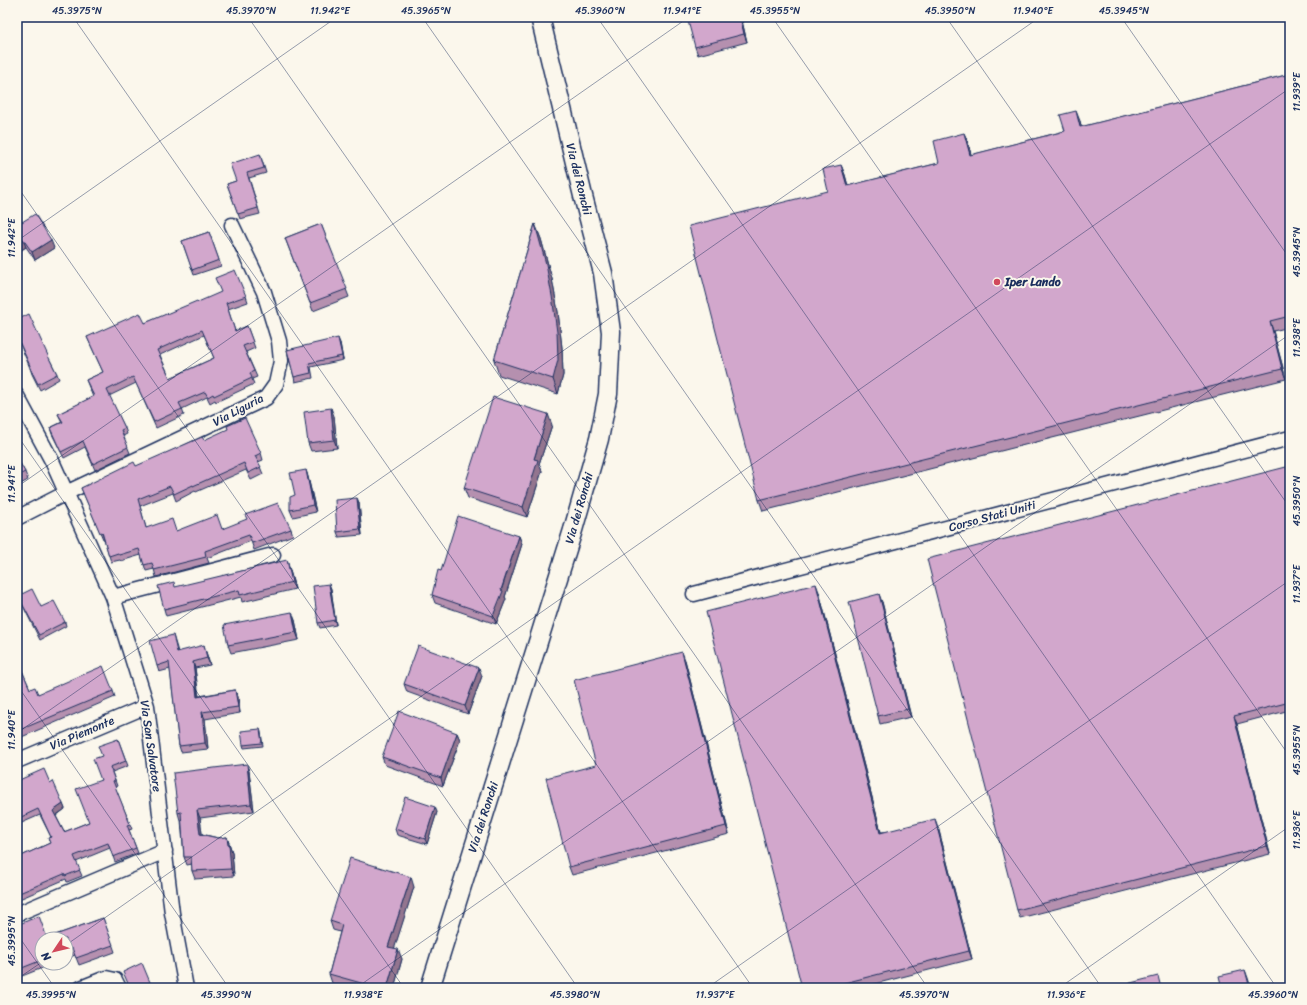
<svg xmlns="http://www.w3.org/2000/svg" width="1307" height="1005" font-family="Sriracha,sans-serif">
<rect width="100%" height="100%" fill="#fbf7ec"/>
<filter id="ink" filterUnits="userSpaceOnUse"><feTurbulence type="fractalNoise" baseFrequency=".025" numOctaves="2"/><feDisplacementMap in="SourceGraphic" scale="8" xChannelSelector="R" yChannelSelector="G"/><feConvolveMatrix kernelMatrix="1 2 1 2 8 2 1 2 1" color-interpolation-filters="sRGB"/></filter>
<g filter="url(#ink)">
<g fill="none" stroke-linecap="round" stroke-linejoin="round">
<!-- minor casing -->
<g stroke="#1b2f5e" stroke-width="17">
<path id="minor" d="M17,396l35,65 61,136 34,109 25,207 14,75
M17,518l49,-25 200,-95 10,-14 5,-23 -2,-20 -15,-49 -32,-67
M694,594l596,-156
M113,597l160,-42
M17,761l130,-55
M17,914l148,-63
M81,988l25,-10 9,2 4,8"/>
</g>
<!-- tertiary casing -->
<g stroke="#1b2f5e" stroke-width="21">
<path id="tertiary" d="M430,988l143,-458 26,-91 9,-45 3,-62 -8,-59 -20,-77 -43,-179"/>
</g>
<!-- minor -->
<use href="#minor" stroke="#fbf7ec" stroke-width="14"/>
<!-- tertiary -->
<use href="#tertiary" stroke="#fbf7ec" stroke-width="18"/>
</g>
<!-- wall -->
<path fill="#b590af" stroke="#1b2f5e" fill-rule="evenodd" d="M741,17l6,25 -49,13 -3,-8z
M1290,74v253l-17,4 13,48 -523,132 -4,-11 69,-309 13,-26 4,10 3,11 91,-23 25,-30 4,10 3,12 94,-24 15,-10 1,6z
M260,154l6,19 -17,5 11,36 -20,5 -13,-35 9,-3z
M22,222l32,26 -19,12 -9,-13 -9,6z
M321,224l28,73 -36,14 -28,-73z
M535,224l6,15 11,40 6,33 4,36 1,27 -5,19 -59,-19 -5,-15z
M209,232l12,34 -27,9 -12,-34z
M246,296l2,6 -20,7 7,22 12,-5 8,22 -9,4 11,25 -5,2 2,5 -38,18 -1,-2 -5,3 -3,-6 -25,12 2,6 -28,13 -20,-45 -27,13 16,32 2,6 -4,2 7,17 -35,17 -10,-23 -21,11 -12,-24 -2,-6 12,-6 -4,-8 35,-17 -7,-17 17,-8 -16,-35 58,-14 53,-21zM204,335l10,23 -44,20 -10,-23z
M17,320l33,40 7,14 2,5 -19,11 -8,-16 -2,-6 -13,-31 1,-2 -1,-3z
M340,343l3,17 -32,7 2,11 -18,4 -1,-5 -7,-27z
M334,416l3,32 -26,3 -3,-8z
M552,425l-13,39 3,7 -15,46 -59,-19 -4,-10z
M204,440l57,13 2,7 -5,2 5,12 -12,6 -5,-10 -50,22 -1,-1 -19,10 -3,-8 -33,13 6,22 30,3 46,-2h69l2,6 -39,15 -3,-9 -44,17 2,5 -53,14 -2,-8 -8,2 -5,-16 -20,6 -1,-1 -9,2 -7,-23h-1l-22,-51z
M17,458l8,14 3,8 -11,6z
M1290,466v244l-53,14 33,130 -250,64 -3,-8z
M306,470l2,7 8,35 -23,5 -3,-7z
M357,498l2,5 3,32 -23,2 -2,-5z
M519,536l3,8 -17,53 1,2 -10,25 -61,-21 -3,-8 9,-24z
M289,567l6,22 -53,13 -1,-5 -75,19 -2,-7z
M329,584l2,5 5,36 -16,3 -2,-5z
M819,592l62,240 57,-5 34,132 -113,29h-57z
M18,596l23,11 24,15 1,4 -26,14z
M882,602l29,115 -31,7 -2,-8z
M295,620l4,20 -68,13 -3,-8z
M173,635l5,17h28l4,13 -15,3 4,28 36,-6 3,7 2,16 -35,6 3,30 -27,3 -2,-6 -9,-77 -11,3 -2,-6z
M17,659l13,30 8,5 75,-3 2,6 -98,42z
M685,660l44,174 -157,41 -3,-8 27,-102z
M482,676l-14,38 -61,-22 -3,-8z
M260,729l1,3 2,14 -19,2 -1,-3z
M457,733l3,7 -17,46 -58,-21 -3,-8z
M118,739l10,27 -16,6 5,14 -2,1 17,42 -3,1 9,23 -23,9 -5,-14 -34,14 6,14 -15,6 -1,-3 -49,21v-42l33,-15 1,-6 -11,-22 -23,10v-44l33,2 13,21 2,5 -9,7 8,16 25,-10 12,-42 1,-24z
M249,771l5,40 -54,7 2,16 16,4 9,-1 5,15 2,24 -39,3 -3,-8v-7l-5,1 -3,-8 -3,-37h-1l-2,-7z
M437,812l-10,32 -30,-9 -2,-6z
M414,887l-20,61 8,11 -8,29h-46l-16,-5 -3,-9 11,-42 -7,-2 -3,-9z
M103,918l12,34 -36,13 -4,-10 -9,4v-20h-24v24h13l-38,15v-53l30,13z"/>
<!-- shaded-wall -->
<path fill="#93758f" stroke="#1b2f5e" d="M740,17h1l6,25 -3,-8z
M1076,111l4,10 4,17 -4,-11z
M964,133l4,10 6,22 -4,-10z
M841,165l4,10 6,22 -4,-11z
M535,224l6,15 11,40 6,33 4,36 1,27 -5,19 -5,-15z
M23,239l3,8 -9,6v-10z
M51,240l3,8 -19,12 -3,-8z
M1270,321l3,10 13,48 -4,-10z
M338,338l2,5 3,17 -1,-4z
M331,408l3,8 3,32 -3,-8z
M548,414l4,11 -13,39 3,7 -15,46 -4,-10 11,-48z
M306,470l2,7 8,35 -3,-7z
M357,498l2,5 3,32 -2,-6z
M519,536l3,8 -17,53 1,2 -10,25 -3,-8z
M287,560l2,7 6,22 -3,-7z
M329,584l2,5 5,36 -1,-5z
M816,584l3,8 64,248 -3,-7z
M879,594l3,8 29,115 -3,-8z
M292,612l3,8 4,20 -3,-8z
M204,645l2,7 4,13 -3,-7z
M682,652l3,8 44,174 -3,-8z
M193,662l2,6 4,35 -2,-6z
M479,668l3,8 -14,38 -3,-8z
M235,690l3,7 2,16 -2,-6z
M202,712l3,7 3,30 -3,-6z
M1234,716l3,8 33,130 -3,-8z
M457,733l3,7 -17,46 -2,-8z
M247,764l2,7 5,40 -3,-7z
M63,804l2,5 -10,7 -2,-5z
M435,807l2,5 -10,32 -2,-5z
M197,810l3,8 3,23 -3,-7z
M935,819l3,8 34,132 -3,-8z
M227,837l5,15 2,24 -3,-7z
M411,877l3,10 -22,69 -4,-9z
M398,949l4,10 -8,29h-7z
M1245,970l3,8 3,10h-1z"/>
<!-- building -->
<path fill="#d2a7cc" stroke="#1b2f5e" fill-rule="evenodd" d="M704,17h36l4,17 -49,13 -7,-26z
M1290,74v242l-20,5 12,48 -523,131 -70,-274 139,-35 -5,-22 18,-4 6,21 92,-23 -5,-22 30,-8 6,22 95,-24 -5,-16 16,-4 4,16z
M260,154l4,14 -17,5 11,35 -20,6 -11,-30 9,-3 -6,-17z
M17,214l5,8 13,-8 16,26 -19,12 -9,-13 -6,4z
M321,224l26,65 -37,14 -25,-65z
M535,224l11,40 6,32 5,36 1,28 -5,19 -59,-19z
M209,232l10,28 -27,10 -10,-29z
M235,270l11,26 -20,7 9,28 12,-5 6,16 -10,4 11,25 -4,2 2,5 -38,18 -1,-2 -5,3 -3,-5 -26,11 3,6 -28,13 -21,-45 -26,13 18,38 -4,2 7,17 -35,17 -10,-23 -22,11 -11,-24 13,-6 -5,-8 36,-18 -8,-16 17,-8 -16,-35 53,-24 5,10 52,-22 1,1 23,-10 -6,-14zM202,330l12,28 -44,20 -13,-28z
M29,314l21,46 7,14 -19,10 -8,-16h1l-14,-31v-1l2,-1 -2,-4v-11z
M338,338l4,18 -33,7 2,10 -17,4 -7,-27z
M493,397l55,17 -14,45 4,1 -15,47 -59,-19z
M331,408l3,32 -26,3 -4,-31z
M245,418l16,35 -6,3 6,11 -13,6 -4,-10 -51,23v-1l-19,9 -4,-8 -32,13 8,29 26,-9 4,12 41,-16 5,14 25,-10 -2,-4 33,-12 13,26 -39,14 -3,-8 -44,16 1,6 -52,13 -2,-7 -8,2 -5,-16 -20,6 -1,-2 -9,3 -7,-24 -2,1 -19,-45 53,-26 2,4 66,-29 2,3 24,-11 -1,-3z
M17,458l8,14 -8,4z
M1290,466v236l-56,14 33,130 -250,64 -90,-351z
M306,470l7,35 -23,5v-13l5,-2 -5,-22z
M357,498l3,31 -23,3 -2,-32z
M458,516l61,20 -18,54 2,1 -10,25 -61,-21 6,-25 3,1z
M287,560l5,22 -52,13 -1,-5 -75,19 -6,-23 16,-4 1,5z
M329,584l6,36 -17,3 -5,-37z
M816,584l64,249 55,-14 34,132 -144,37h-23l-96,-376z
M32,589l9,18 13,-6 11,21 -26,13 -21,-39z
M879,594l29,115 -30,7 -29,-114z
M292,612l4,20 -68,13 -4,-20z
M173,635l4,17 27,-7 3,13 -14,4 4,35 38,-7 3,17 -36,5 3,31 -26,3 -10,-84 -12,4 -7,-25z
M418,646l61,22 -14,38 -61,-22z
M682,652l44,174 -157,41 -23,-89 50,-13 -22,-85z
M17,659l13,30 5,-2 3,7 65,-28 10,25 -96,40z
M399,711l58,22 -16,45 -59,-21z
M260,729l2,14 -19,2 -2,-14z
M118,739l8,22 -16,6 5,14h-2l17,43 -3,1 9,23 -23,9 -5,-14 -34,13 6,14 -15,6 -1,-2 -47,20v-36l33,-15 -2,-5 3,-1 -13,-28 -21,10v-38l27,-12 6,14 3,-2 10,23 -10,7 11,21 25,-10 -13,-33 25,-9 -8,-21 9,-3 -4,-10z
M247,764l4,40 -54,6 3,24 18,4 9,-1 1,8h1l2,24 -39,2 -1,-14h-7l-3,-45 -3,1 -5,-40z
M405,797l30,10 -10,32 -30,-10z
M350,858l61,19 -23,70 10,2 -11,39h-8l-50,-14 13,-49 -12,-4z
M39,916l8,22 56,-20 10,27 -37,13 -4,-10 -6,3v-12h-24v21l-25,10v-45z
M142,963l10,24h-1v1h-21l-7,-16z
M1245,970l5,18h-28l-3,-12z
M1158,976l3,12h-50z"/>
</g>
<!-- ticks -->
<path fill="none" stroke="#1b2f5e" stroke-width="1" stroke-opacity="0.45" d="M73,17l680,971M248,17l680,971M422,17l680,971M597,17l680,971M772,17l518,740M946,17l344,491M1121,17l169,242M17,186l561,802M17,241l320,-224M17,435l387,553M17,487l672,-470M17,685l212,303M17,733l1023,-716M17,934l38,54M66,945l1224,-857M17,979l25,-17M356,988l934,-654M707,988l583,-408M1059,988l231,-162"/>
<!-- markers -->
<circle fill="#d1495b" stroke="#fbf7ec" stroke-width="1.5" cx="997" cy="282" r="4"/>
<g text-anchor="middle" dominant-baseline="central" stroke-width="4" stroke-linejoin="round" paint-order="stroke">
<!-- street labels -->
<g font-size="12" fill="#1b2f5e" stroke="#fbf7ec">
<text transform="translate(579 179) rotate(76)">Via dei Ronchi</text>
<text transform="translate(238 410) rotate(-28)">Via Liguria</text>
<text transform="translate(579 508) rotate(-74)">Via dei Ronchi</text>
<text transform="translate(992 516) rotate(-15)">Corso Stati Uniti</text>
<text transform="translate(82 733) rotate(-23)">Via Piemonte</text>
<text transform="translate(151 746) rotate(82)">Via San Salvatore</text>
<text transform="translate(483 817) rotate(-72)">Via dei Ronchi</text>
</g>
<!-- poi labels -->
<g font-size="12" font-weight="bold" fill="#1b2f5e" stroke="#fbf7ec" text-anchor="start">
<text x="1005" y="282">Iper Lando</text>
</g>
</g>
<!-- margin -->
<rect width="1307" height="1005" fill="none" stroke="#fbf7ec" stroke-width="44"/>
<!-- north arrow -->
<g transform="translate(54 951) rotate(235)"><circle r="19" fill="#fbf7ec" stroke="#a1a7b3"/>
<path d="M0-3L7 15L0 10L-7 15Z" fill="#d1495b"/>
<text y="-6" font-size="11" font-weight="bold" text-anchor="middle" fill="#1b2f5e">N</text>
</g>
<rect x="22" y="22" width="1263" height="961" fill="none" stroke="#1b2f5e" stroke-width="1.5"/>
<g font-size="10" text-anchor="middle" fill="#1b2f5e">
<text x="77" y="14">45.3975°N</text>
<text x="251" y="14">45.3970°N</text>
<text x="330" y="14">11.942°E</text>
<text x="426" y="14">45.3965°N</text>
<text x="600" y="14">45.3960°N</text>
<text x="682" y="14">11.941°E</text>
<text x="775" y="14">45.3955°N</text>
<text x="950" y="14">45.3950°N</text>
<text x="1033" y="14">11.940°E</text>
<text x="1124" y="14">45.3945°N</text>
<text transform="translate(1296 92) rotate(-90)" y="4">11.939°E</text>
<text transform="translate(11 238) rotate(-90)" y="4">11.942°E</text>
<text transform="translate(1296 252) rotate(-90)" y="4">45.3945°N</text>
<text transform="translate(1296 338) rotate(-90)" y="4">11.938°E</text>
<text transform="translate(11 484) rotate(-90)" y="4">11.941°E</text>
<text transform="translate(1296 501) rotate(-90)" y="4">45.3950°N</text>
<text transform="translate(1296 584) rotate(-90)" y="4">11.937°E</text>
<text transform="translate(11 730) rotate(-90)" y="4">11.940°E</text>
<text transform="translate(1296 750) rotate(-90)" y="4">45.3955°N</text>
<text transform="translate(1296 830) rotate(-90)" y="4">11.936°E</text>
<text transform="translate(11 941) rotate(-90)" y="4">45.3995°N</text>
<text x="51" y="998">45.3995°N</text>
<text x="226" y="998">45.3990°N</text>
<text x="363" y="998">11.938°E</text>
<text x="575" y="998">45.3980°N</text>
<text x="715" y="998">11.937°E</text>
<text x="924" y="998">45.3970°N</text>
<text x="1066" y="998">11.936°E</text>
<text x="1273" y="998">45.3960°N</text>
</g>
</svg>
